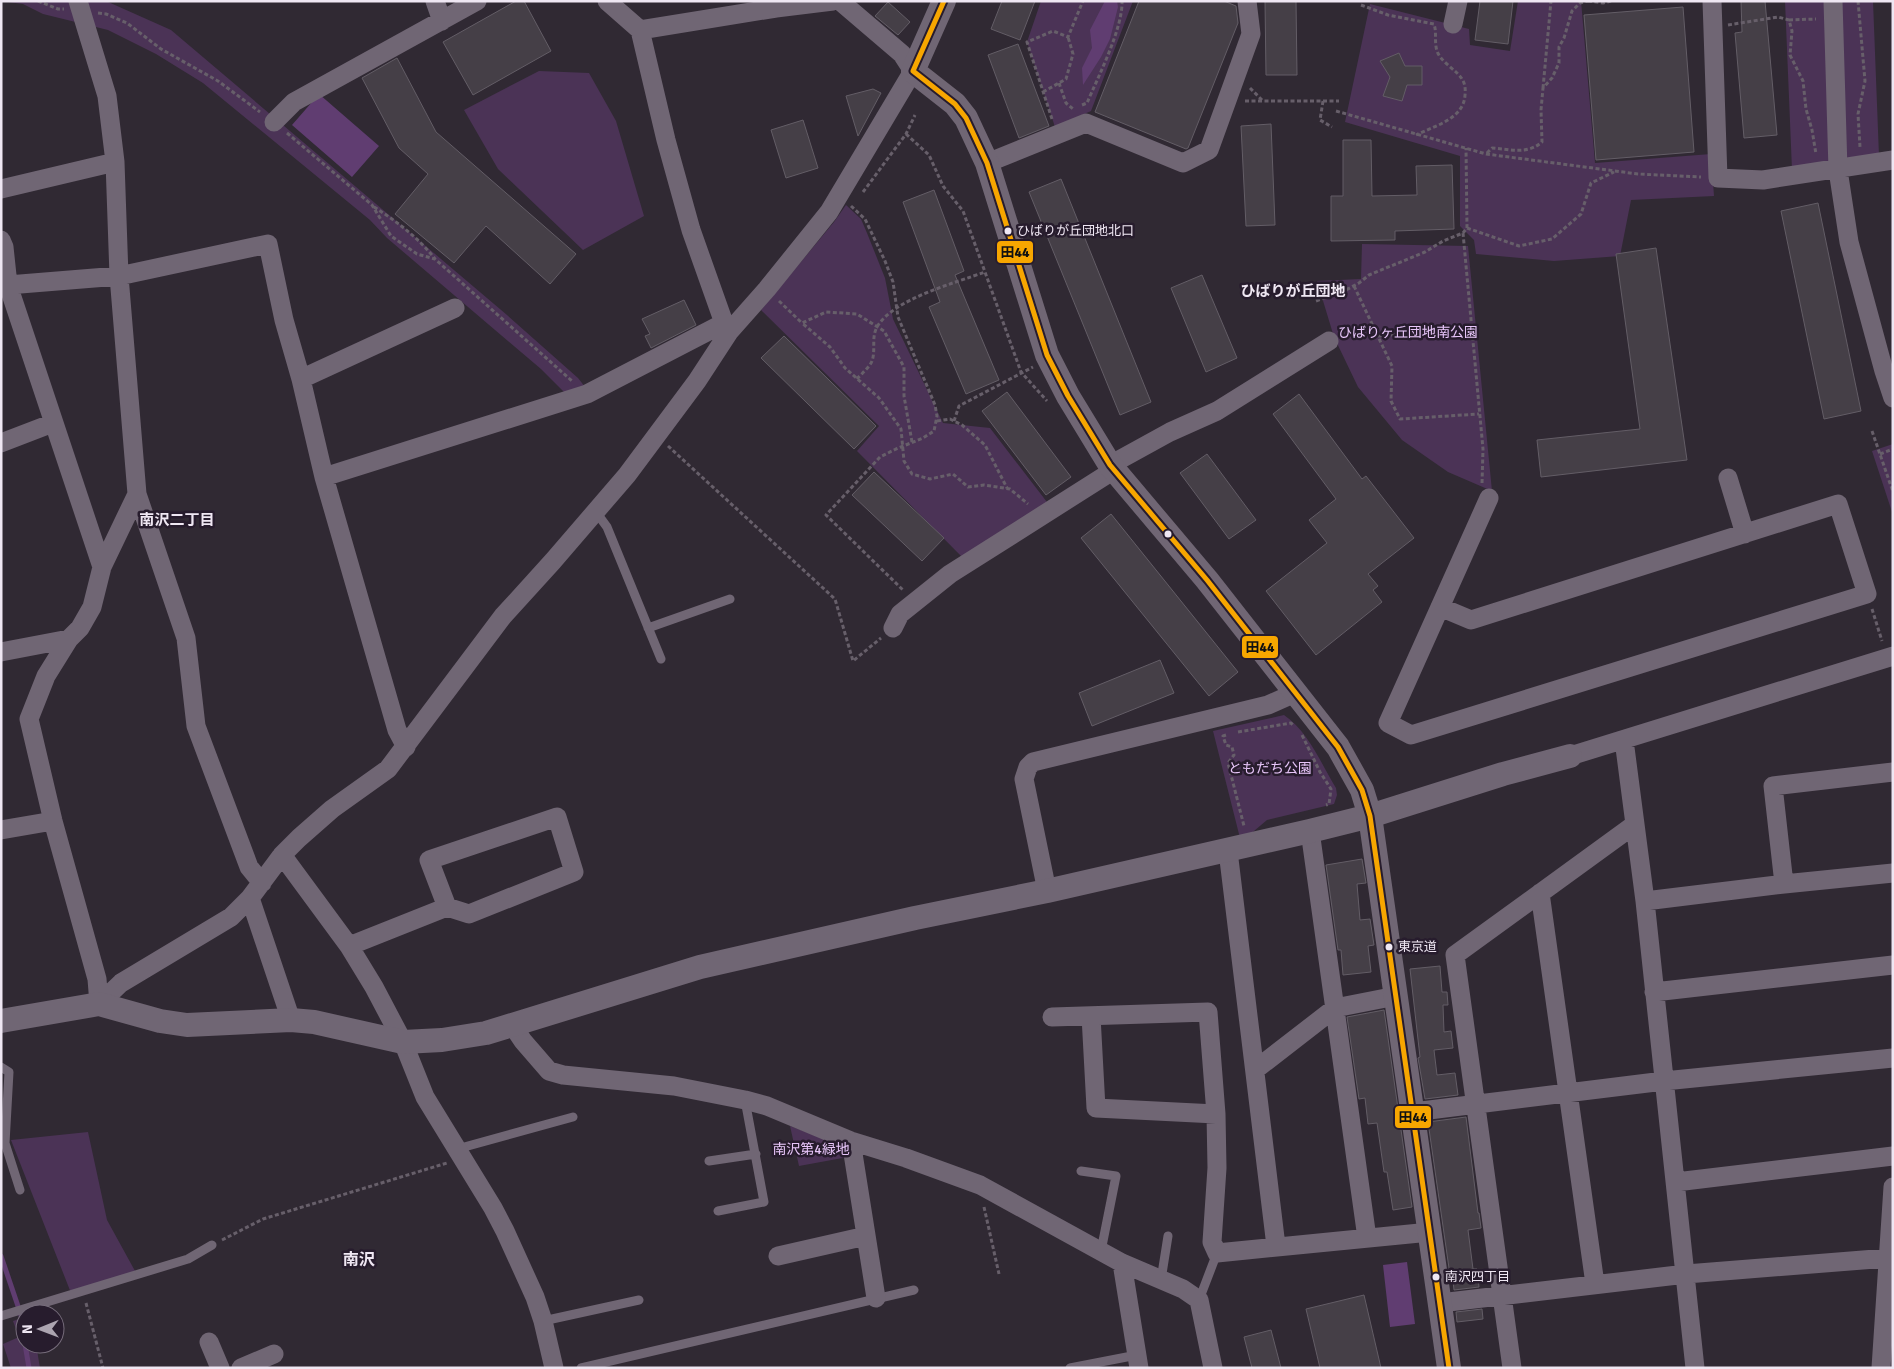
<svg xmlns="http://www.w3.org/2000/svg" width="1894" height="1369" font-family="Signika,'Noto Sans JP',sans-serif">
<rect width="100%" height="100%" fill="#302933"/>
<!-- green -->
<path fill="#4b3356" d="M1,1h105l65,29 336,285 71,63 11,14 -19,6 -29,-29 -154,-131 -17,-18 -167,-137 -47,-29 -48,-24 -65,-16 -20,-10z
M1041,1h92l-42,110 -36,16 -28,-85z
M1518,1h63l14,162 116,-9 3,42 -83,4 -11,56 -66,5 -78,-7 -2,-14 -14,-14v-70l-115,-34 25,-118 99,25 1,16 40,6z
M1785,1h88l6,155 -87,14z
M539,71l50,2 27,48 28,95 -61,34 -85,-81 -34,-59z
M846,205l15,14 6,14 18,45 8,41 50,104 47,5 60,78 -86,53 -107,-108 22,-25 -118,-116 73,-88z
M1362,244l106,2 24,245 -44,-19 -46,-32 -44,-53 -24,-50 -17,-56 44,-2z
M1893,444v71l-21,-64z
M1284,715c25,17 37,49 52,73l1,7 -3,9 -67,16 -26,22 -28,-111z
M790,1126l57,21 1,10 -49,9z
M88,1132l19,88 28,51 -64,22 -60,-153z
M25,1317v27h11l4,24h-29l-8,-24 16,-7 -6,-16z"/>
<!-- water -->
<path fill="#603d71" d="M1105,1h12l1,6 -8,32 -9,18 -18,28 -1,-17 10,-20 -2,-18z
M319,94l60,52 -27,31 -60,-52z
M1407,1262l8,62 -25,3 -7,-62z"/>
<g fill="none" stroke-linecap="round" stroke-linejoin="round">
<!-- stream -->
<path stroke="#603d71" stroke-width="5" d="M1,1256l20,59 4,27
M25,1344l4,24"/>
</g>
<!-- building -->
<path fill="#453f47" stroke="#635d66" d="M516,1h8l27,50 -78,44 -30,-53z
M1002,1h33l-15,39 -29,-11z
M1139,1h85l12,5 2,17 -50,125 -2,1 -91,-37z
M1265,1h31l1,74h-31z
M1480,1h33l-5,43 -33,-4z
M1741,1h24l12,134 -33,3 -9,-105 7,-1z
M888,2l22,20 -12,13 -23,-19z
M1683,7l11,145 -98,8 -12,-145z
M1018,44l31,82 -30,12 -31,-83z
M1399,53l6,13h17v19h-15l-5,16 -19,-5 7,-19 -10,-16z
M397,58l39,74 140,122 -26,30 -64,-58 -32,37 -59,-49 33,-40 -29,-26 -37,-70z
M873,89l8,4 -23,43 -12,-40z
M803,120l15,48 -32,10 -15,-48z
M1271,124l4,101 -29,1 -5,-100z
M1343,140h28l1,56 45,-1 -1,-29 36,-1 2,64 -59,2v9l-64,1v-45h12z
M1061,179l90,223 -31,13 -91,-223z
M934,190l30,81 -9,4 44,105 -33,14 -37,-87 11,-5 -37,-100z
M1818,203l43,208 -37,8 -43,-208z
M1656,248l31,212 -146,17 -4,-37 103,-11 -24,-175z
M1202,275l35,83 -31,14 -35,-84z
M684,300l12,25 -45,23 -6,-12 5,-2 -8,-15z
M784,336l92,90 -22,23 -93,-91z
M1007,392l64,85 -25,18 -64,-84z
M1299,394l63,85 4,-3 48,62 -46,36 10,12 -5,4 9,12 -66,53 -50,-64 61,-48 -18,-23 27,-21 -63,-85z
M1207,454l49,66 -27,19 -49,-66z
M874,472l70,66 -22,23 -70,-66z
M1111,514l127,158 -29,24 -128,-158z
M1160,660l14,33 -82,33 -13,-33z
M1362,859l4,24 -9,1 3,36 10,-1 4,26 -6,1 3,26 -28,3 -2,-25h-3l-12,-85z
M1440,966l2,26h5l1,13h-5l1,27 7,-1 2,17 -19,2 3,25 18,-2 3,22 -33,4 -7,-41 2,-1 -10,-88z
M1384,1010l28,197 -19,3 -6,-38h-3l-7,-49 -9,1 -3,-26 -6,1 -12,-82z
M1466,1117l12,96h1l2,15 -13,2 5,39h4l2,18 -25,3 -1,-9 -2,1 -23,-160z
M1364,1295l17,73h-61l-14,-59z
M1482,1309l1,10 -26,3 -1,-10z
M1271,1330l10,38h-29l-8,-31z"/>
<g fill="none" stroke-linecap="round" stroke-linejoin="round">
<!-- path -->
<path stroke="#675f6a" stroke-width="3" stroke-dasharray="4 2.5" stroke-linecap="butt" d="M38,1l20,8h6
M1588,1l15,2 8,-2
M1858,1l7,80 -7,33 2,33
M1361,5l27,10 46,9c3,9 0,17 3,27 3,9 14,16 21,23 6,6 8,12 7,21 -1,24 -31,31 -49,40
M98,13l8,1 21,9 34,26 57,32 42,31
M1789,20l27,-1
M1728,25l50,-8 11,3 3,11 -2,24 13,26 3,28 6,21 4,24
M1059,83l7,20 7,6
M1250,88l13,13
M1543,88l8,-87
M1043,92l23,-13 7,-25 -5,-17
M1245,101h94
M1323,101l-3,19 12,7
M1082,105l5,-2c11,-26 36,-75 35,-102
M1336,111l150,43 152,20 63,3
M1052,119l-25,-77 26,-11 15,6 15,-36
M287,133l85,72 19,31 26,18 18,5 137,122
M906,134l23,21 14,31 20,25 58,161 26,29
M1487,153l5,-5c18,1 35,7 50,-6l-1,-32 2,-22 9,-10 7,-15v-16l5,-9 8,-27 8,-8 8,-2
M863,192l43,-58 9,-19
M851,206l14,13 20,42 8,21 5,35 37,88 2,11 -3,15 -11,7 -27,11 -16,8 -54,58 78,76
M374,207c22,14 45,31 61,52
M1467,228l52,18 33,-7 29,-25 10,-31 23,-11
M1463,233l20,216 -1,35
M1354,286l38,80 -1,35 9,18 79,-5
M779,301l23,22
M1316,301l28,-10 15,-8 10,-8 56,-23 18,-11 20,-8 4,-5 -1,-80
M1378,336l94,-8
M857,379c4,-5 13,-12 15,-18 4,-11 -1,-23 5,-34 16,-28 78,-44 108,-55
M937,421l13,-2 12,6 23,20 22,43
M954,421l5,-15 74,-39
M1872,431l21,61
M912,442l-8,-46v-29l-20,-36 -27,-17 -31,-2 -24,11 28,24 15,21 34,30 22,31 3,32 8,13 18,5 23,-5 15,13 16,-2 26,4 18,15
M668,446l167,153 18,62 28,-23
M1880,454l13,-5
M1872,609l10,32
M1238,732l53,-9 2,2
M1226,735l-3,1 3,9 6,2 2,8 -6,8 16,63h1
M1302,735l18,37 11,17 -2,15 -3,1
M984,1207l15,67
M222,1240l41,-21 184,-56
M86,1303l17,65"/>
<!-- service -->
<path stroke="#706674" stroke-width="9" d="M596,512l11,15 54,132
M648,628l82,-29
M1,1067l8,5 -4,71 15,47
M457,1149l116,-32
M709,1161l47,-7
M1081,1171l35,5 -15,75
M718,1211l46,-9 -19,-102
M1161,1280l7,-44
M1199,1300l18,-47
M1,1316l187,-57 24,-14
M543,1321l96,-21
M581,1368l333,-78
M1070,1368l67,-13"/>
<!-- minor -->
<path stroke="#706674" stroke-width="19" d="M78,1l29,95 8,66 4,114 18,218 49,144 10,88 53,141 13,16
M435,1l7,20
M607,1l33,29 26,110 25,90 33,93 5,9
M1712,1l6,177 45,2 130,-20
M1833,1l5,169 11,72 35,129 9,27
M1453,24l5,-23
M640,30l136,-22 57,-7
M274,122l20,-20 183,-101
M987,163l99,-40 97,40 26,-13 42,-116 -4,-33
M1,189l114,-27
M1,240l3,7 4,38 94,282
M1,288l7,-3 111,-9 149,-32 16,76 17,59 23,98 73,253 9,17
M301,379l154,-71
M1,443l52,-20
M1110,465l60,-33 47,-21 112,-70
M324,477l263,-83 137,-71
M1728,478l17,56
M1440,607l31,13 367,-116 29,90 -456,141 -23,-12 101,-225
M893,628l7,-14 50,-40 164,-104
M1,652l68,-13
M1624,740l21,161 50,467
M1570,756l323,-100
M1,830l52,-9
M1310,831l57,407
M1228,851l48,395
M282,855l67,91 25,41 29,55 22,55 68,111 12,23 30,66 8,24 11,47
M1784,884l-11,-98 120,-14
M1047,891l-23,-112 4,-12 5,-5 235,-57 27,-12
M1540,893l55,391
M250,898l41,122
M1645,901l139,-17 109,-11
M349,946l98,-39 -18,-47 128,-43 17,55 -105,42 -22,-7
M1654,992l239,-27
M99,1004l22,-21 110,-66 19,-19 32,-43 17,-17 33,-29 56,-40 115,-153 50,-55 74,-86 70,-94 32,-49 38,-43 62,-77 84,-141 -11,-17 -62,-53
M99,1004l-2,-25 -44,-158 -24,-102 17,-43 23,-37 11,-11 12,-21 10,-40 35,-73
M1091,1016l5,92 120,6
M1052,1017l156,-5 8,102 1,54 -5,74 5,11 213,-21
M513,1026l10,15 26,30 14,4 111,11 71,14 22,6 84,35 55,17 74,27 142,78 61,26 16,11 14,68
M1255,1070l80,-62 61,-12
M1413,1112l251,-31 229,-23
M851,1141l25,157
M1676,1182l217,-26
M778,1256l88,-20
M1122,1263l17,105
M1440,1303l246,-29 202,-16
M209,1342l11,26
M241,1368l33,-14
M1512,1368l-57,-413 179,-130
M1881,1368l12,-181"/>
<!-- tertiary -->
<path stroke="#706674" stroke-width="24" d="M944,1l-31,70 42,33 11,14 21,45 60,192 21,41 42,69 97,115 131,167 24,43 8,26 79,552
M1,1021l98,-17 61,17 27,4 104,-5 23,2 89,20 39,-2 44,-7 214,-66 215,-49 132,-27 263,-60 60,-15 133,-42 67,-18"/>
<!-- bus-1 casing -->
<g stroke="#271c2d" stroke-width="9">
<path id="bus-1" d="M944,1l-31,70 42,33 11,14 21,45 60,192 21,41 42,69 97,115 131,167 24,43 8,26 79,552"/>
</g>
<!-- bus-1 -->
<use href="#bus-1" stroke="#f7a600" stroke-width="5"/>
</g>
<!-- markers -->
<g fill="#efe7f3" stroke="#271c2d" stroke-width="2">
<circle cx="1008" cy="231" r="4.5"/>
<circle cx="1168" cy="534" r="4.5"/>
<circle cx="1389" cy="947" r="4.5"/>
<circle cx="1436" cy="1277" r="4.5"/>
</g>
<g text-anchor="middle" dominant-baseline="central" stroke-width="5" stroke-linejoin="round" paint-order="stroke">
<!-- bus labels -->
<g font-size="13" fill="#efe7f3" stroke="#271c2d" text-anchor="start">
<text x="1017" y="231">ひばりが丘団地北口</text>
<text x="1398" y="947">東京道</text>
<text x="1445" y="1277">南沢四丁目</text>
</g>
<!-- park labels -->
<g font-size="14" fill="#e7c5f9" stroke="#271c2d">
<text x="1408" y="332">ひばりヶ丘団地南公園</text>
<text x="1270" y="768">ともだち公園</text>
<text x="811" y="1149">南沢第4緑地</text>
</g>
<!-- neighbourhood labels -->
<g font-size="15" font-weight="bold" fill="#efe7f3" stroke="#271c2d">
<text x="1293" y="291">ひばりが丘団地</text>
<text x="177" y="520">南沢二丁目</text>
</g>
<!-- quarter labels -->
<g font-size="16" font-weight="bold" fill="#efe7f3" stroke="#271c2d">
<text x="359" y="1260">南沢</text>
</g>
</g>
<g stroke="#271c2d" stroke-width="2">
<rect x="996" y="240" width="38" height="24" rx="5" fill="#f7a600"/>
<rect x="1241" y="635" width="38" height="24" rx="5" fill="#f7a600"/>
<rect x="1394" y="1105" width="38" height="24" rx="5" fill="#f7a600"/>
</g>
<g font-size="14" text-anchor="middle" font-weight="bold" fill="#111">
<text x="1015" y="257">田44</text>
<text x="1260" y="652">田44</text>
<text x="1413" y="1122">田44</text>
</g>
<!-- border -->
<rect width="1894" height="1369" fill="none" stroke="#efe7f3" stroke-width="5"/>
<!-- north arrow -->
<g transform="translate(40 1329) rotate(269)"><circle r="24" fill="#271c2d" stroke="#776d7c"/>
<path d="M0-4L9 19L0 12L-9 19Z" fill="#aca4b0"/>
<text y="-8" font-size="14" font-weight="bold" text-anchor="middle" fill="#efe7f3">N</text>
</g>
</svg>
